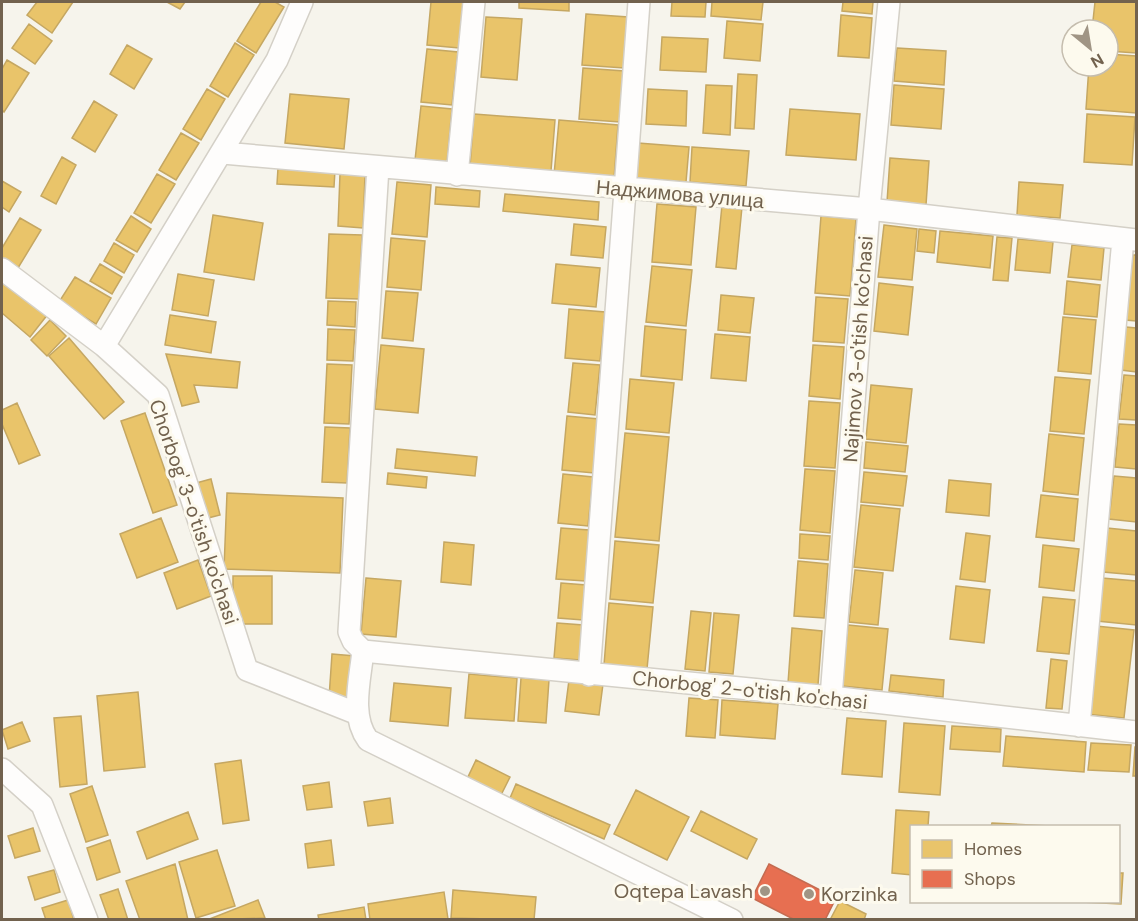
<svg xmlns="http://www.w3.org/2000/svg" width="1138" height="921" font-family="'DM Sans',sans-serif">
<rect width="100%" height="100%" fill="#f6f4ec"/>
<!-- homes -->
<path fill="#e9c46a" stroke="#c5a762" stroke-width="1.5" d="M37,2h36l-21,31 -25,-18z
M167,2h18l-5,7z
M261,2h14l9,5 -28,46 -19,-12z
M431,2h32l-4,46 -32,-3z
M519,2h50v9l-50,-3z
M672,2h34l-1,15 -34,-1z
M712,2h51l-2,18 -50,-4z
M843,2h30l-1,12 -30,-3z
M1095,2h41v51l-28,-2v-21h-16z
M586,14l42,3 -4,51 -42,-3z
M841,15l31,3 -3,40 -31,-2z
M486,17l36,2 -5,61 -36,-3z
M727,21l36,3 -3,37 -36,-3z
M29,24l23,17 -17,23 -23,-16z
M662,37l46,2 -2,33 -46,-2z
M235,43l19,12 -26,42 -18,-11z
M127,45l25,14 -18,30 -24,-15z
M897,48l49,3 -2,34 -50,-4z
M427,49l31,3 -6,53 -31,-3z
M1108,54l28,2v57l-50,-4 3,-43h19z
M7,60l22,13 -25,39 -2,-2v-41z
M583,68l41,3 -4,51 -41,-3z
M738,74l19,1 -3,54 -19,-1z
M706,85l26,1 -2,49 -27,-2z
M894,85l50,4 -3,40 -50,-4z
M207,89l18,10 -24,41 -18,-11z
M648,89l39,2 -1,35 -40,-2z
M290,94l59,5 -5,50 -59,-6z
M94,101l23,14 -22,37 -23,-14z
M421,106l31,3 -5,53 -32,-2z
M790,109l70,5 -4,46 -70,-5z
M474,114l81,6 -4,51 -81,-5z
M1087,114l48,3 -3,48 -48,-3z
M559,120l59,5 -4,54 -60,-4z
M181,133l18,10 -23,37 -17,-10z
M638,143l51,4 -3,35 -50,-4z
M692,147l57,4 -3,35 -56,-4z
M62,157l14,8 -20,39 -15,-8z
M890,158l39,3 -3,44 -39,-3z
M278,168l57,2 -1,17 -57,-3z
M157,174l18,10 -24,39 -17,-10z
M340,174l25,1 -2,53 -25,-2z
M2,181l19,11 -12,20 -7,-5z
M397,182l34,3 -4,52 -35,-3z
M1019,182l44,3 -3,33 -43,-3z
M436,187l44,4 -1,16 -44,-3z
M505,194l94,8 -1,18 -95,-9z
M657,204l39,3 -5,58 -39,-3z
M722,205l20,2 -6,62 -20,-2z
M213,215l50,8 -9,57 -50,-8z
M131,216l20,13 -14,23 -21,-12z
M821,216l35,3 -6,77 -35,-3z
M20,218l21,12 -23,38 -16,-10v-10z
M574,224l32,3 -3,31 -32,-3z
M884,225l33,4 -5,51 -34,-3z
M919,229l17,2 -2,22 -17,-2z
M940,231l53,5 -3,32 -53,-6z
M329,234l33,1 -3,64 -33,-1z
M997,237l15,1 -4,43 -15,-1z
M391,238l34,3 -4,49 -34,-3z
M1018,239l35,3 -3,31 -35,-3z
M114,243l20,12 -10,18 -20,-12z
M1072,245l32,3 -3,32 -33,-3z
M1133,255h3v66l-11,-1z
M100,264l22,13 -10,17 -22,-13z
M556,264l44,4 -4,39 -44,-4z
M652,266l40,4 -6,56 -40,-4z
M178,274l36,6 -6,36 -36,-6z
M2,277l46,37 -18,23 -28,-24z
M75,277l36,21 -15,26 -37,-22z
M1067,281l33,4 -3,32 -33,-3z
M879,283l34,4 -5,48 -34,-4z
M386,291l32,2 -5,48 -31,-3z
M721,295l33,3 -4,35 -32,-3z
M816,297l32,2 -4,44 -31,-2z
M328,301l28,1 -1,25 -28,-2z
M569,309l36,3 -5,49 -35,-3z
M170,315l46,7 -5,31 -46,-8z
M1063,317l33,3 -5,54 -33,-3z
M50,320l16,16 -19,20 -16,-16z
M645,326l41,4 -4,50 -41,-4z
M1126,327l10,1v44l-15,-2z
M328,329l27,1 -2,31 -26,-1z
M715,334l35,3 -4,44 -35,-3z
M69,338l55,64 -20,17 -55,-63z
M381,345l43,4 -6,64 -43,-4z
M813,345l31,2 -4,52 -31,-3z
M166,354l74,8 -3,26 -43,-3 5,17 -17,4z
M573,363l27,2 -5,50 -27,-3z
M327,364l25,1 -3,59 -25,-1z
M1124,375l12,1v44l-17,-1z
M1055,377l35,3 -6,54 -34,-3z
M630,379l44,4 -5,50 -43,-4z
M871,385l41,4 -6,54 -40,-4z
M809,401l31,2 -5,65 -31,-2z
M17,403l23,52 -21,9 -17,-40v-14z
M145,413l32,92 -24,8 -32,-92z
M567,416l32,3 -5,54 -32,-3z
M1119,424l17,1v44l-21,-2z
M325,427l25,1 -3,55 -25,-1z
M625,433l44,4 -10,104 -44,-4z
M1049,434l35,4 -6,57 -35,-4z
M866,442l42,4 -3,26 -41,-4z
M397,449l80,8 -2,19 -80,-8z
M805,469l30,2 -5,62 -30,-3z
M864,472l43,4 -4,30 -42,-4z
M388,473l39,4 -1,11 -39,-4z
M563,474l30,3 -5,49 -30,-3z
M1114,476l22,2v44l-27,-3z
M211,479l9,36 -16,4 -8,-36z
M949,480l42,4 -2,32 -43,-4z
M227,493l116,5 -3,75 -116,-4z
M1041,495l37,4 -4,42 -38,-4z
M861,505l39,4 -7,62 -39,-4z
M161,518l17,44 -41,16 -17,-44z
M561,528l28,2 -4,51 -29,-2z
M1107,528l29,3v44l-33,-3z
M966,533l24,3 -5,46 -25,-3z
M800,534l30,2 -2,24 -29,-2z
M615,541l44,4 -6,58 -43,-4z
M444,542l30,3 -3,40 -30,-3z
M1043,545l36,4 -5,42 -35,-4z
M198,560l13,36 -34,13 -13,-36z
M798,561l30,3 -4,54 -30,-2z
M855,570l28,3 -5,52 -29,-3z
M233,576h39v48h-39z
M366,578l35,3 -5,56 -35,-3z
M1102,578l34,3v44l-39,-4z
M561,583l25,2 -3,35 -25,-2z
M956,586l34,4 -6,53 -34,-4z
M1043,597l32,3 -6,54 -32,-3z
M609,603l44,4 -6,62 -43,-4z
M691,611l20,2 -6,58 -20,-2z
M714,613l25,2 -6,59 -24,-2z
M557,623l26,2 -3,35 -26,-2z
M848,625l40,4 -6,61 -40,-4z
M1096,626l38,4 -10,88 -38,-4z
M792,628l30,3 -4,54 -30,-2z
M332,654l23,2 -3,43 -23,-1z
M1051,659l16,2 -5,48 -16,-1z
M469,674l48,4 -3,43 -49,-3z
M891,675l53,5 -1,17 -54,-6z
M521,678l28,2 -3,43 -28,-2z
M569,680l34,4 -4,31 -34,-4z
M394,683l57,5 -3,38 -58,-5z
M138,692l7,75 -41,4 -7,-75z
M689,698l29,2 -3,38 -29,-2z
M722,700l56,4 -3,35 -55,-4z
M81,716l6,68 -27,3 -6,-69z
M847,718l39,3 -4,56 -40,-3z
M22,722l8,19 -22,8 -6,-19z
M904,723l41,3 -5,69 -41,-3z
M952,726l49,3 -1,23 -50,-3z
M1006,736l80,6 -2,30 -81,-6z
M1091,743l40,2 -2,27 -41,-2z
M1135,747h1v29h-3z
M241,760l8,60 -26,4 -8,-60z
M476,760l34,17 -10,20 -33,-18z
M329,782l3,25 -25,3 -4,-24z
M516,784l94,41 -6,14 -94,-41z
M92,786l16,49 -22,7 -16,-48z
M636,790l53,27 -22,43 -53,-26z
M390,798l3,25 -25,3 -4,-24z
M896,810l33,2 -1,14h-16v49l-20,-2z
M701,811l56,28 -10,20 -56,-28z
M188,812l10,27 -51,20 -10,-27z
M992,823l58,3h-59z
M33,828l7,23 -25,7 -7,-22z
M110,840l10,32 -23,8 -10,-32z
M331,840l3,25 -26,3 -3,-24z
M217,850l18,56 -39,12 -17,-56z
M175,864l13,56h-48l-14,-39z
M54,870l6,22 -25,8 -7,-23z
M1118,873h5l-2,31 -40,-2h37z
M118,889l10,31h-19l-9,-25z
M453,890l83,7 -2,23 -83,-2z
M444,892l4,27 -78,1 -2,-16z
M68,900l6,20h-28l-4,-12z
M258,900l7,18 -58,2z
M840,901l26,13 -2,6h-34z
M364,907l2,13h-47l-1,-5z"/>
<!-- shops -->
<path fill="#e76f51" stroke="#c46b50" stroke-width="1.5" d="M769,864l67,34 -11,22h-30l-43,-22z"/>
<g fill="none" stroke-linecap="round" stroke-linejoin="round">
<!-- minor casing -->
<g stroke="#d4d0c7" stroke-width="24">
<path id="minor" d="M223,153l646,56 267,31
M378,167l-29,465 4,9 10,10c-3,29 -13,65 5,89l364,180
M457,175l17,-173
M2,269l102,77 54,49 89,275 111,44
M104,346l173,-286 25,-58
M363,651l468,46 305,35
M589,675l50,-673
M831,697l38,-488 20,-207
M1079,726l44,-487
M2,769l40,36 45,115"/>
</g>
<!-- minor -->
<use href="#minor" stroke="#fefdfc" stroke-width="21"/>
</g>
<!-- markers -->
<g fill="#a09585" stroke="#fdfaee" stroke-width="2">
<circle cx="765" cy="891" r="6"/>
<circle cx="809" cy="894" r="6"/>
</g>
<g text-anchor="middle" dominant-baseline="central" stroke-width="6" stroke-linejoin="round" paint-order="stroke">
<!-- street labels -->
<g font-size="20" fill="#72624e" stroke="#fdfaee">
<text transform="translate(680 194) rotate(5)">Наджимова улица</text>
<text transform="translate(858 349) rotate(-86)">Najimov 3-o'tish ko'chasi</text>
<text transform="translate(194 512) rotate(71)">Chorbog' 3-o'tish ko'chasi</text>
<text transform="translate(750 690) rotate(6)">Chorbog' 2-o'tish ko'chasi</text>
</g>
<!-- poi labels -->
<g font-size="20" fill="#72624e" stroke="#fdfaee" text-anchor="end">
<text x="753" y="891">Oqtepa Lavash</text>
<text x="821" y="894" text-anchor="start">Korzinka</text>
</g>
</g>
<!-- border -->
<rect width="1138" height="921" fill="none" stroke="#72624e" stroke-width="6"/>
<!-- legend -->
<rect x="910" y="825" width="210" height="78" fill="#fdfaee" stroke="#c5bdae" stroke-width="1.5"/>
<rect x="922" y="840" width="30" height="18" fill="#e9c46a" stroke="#c5bdae" stroke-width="1.5"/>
<text x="964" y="855" font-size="18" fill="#72624e">Homes</text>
<rect x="922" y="870" width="30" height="18" fill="#e76f51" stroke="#c5bdae" stroke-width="1.5"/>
<text x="964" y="885" font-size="18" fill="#72624e">Shops</text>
<!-- north arrow -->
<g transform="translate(1090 48) rotate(150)"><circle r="28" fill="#fdfaee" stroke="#c5bdae" stroke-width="1.5"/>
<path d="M0-4.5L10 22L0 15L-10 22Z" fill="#a09585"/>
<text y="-9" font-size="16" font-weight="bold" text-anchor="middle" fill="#72624e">N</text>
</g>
</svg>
